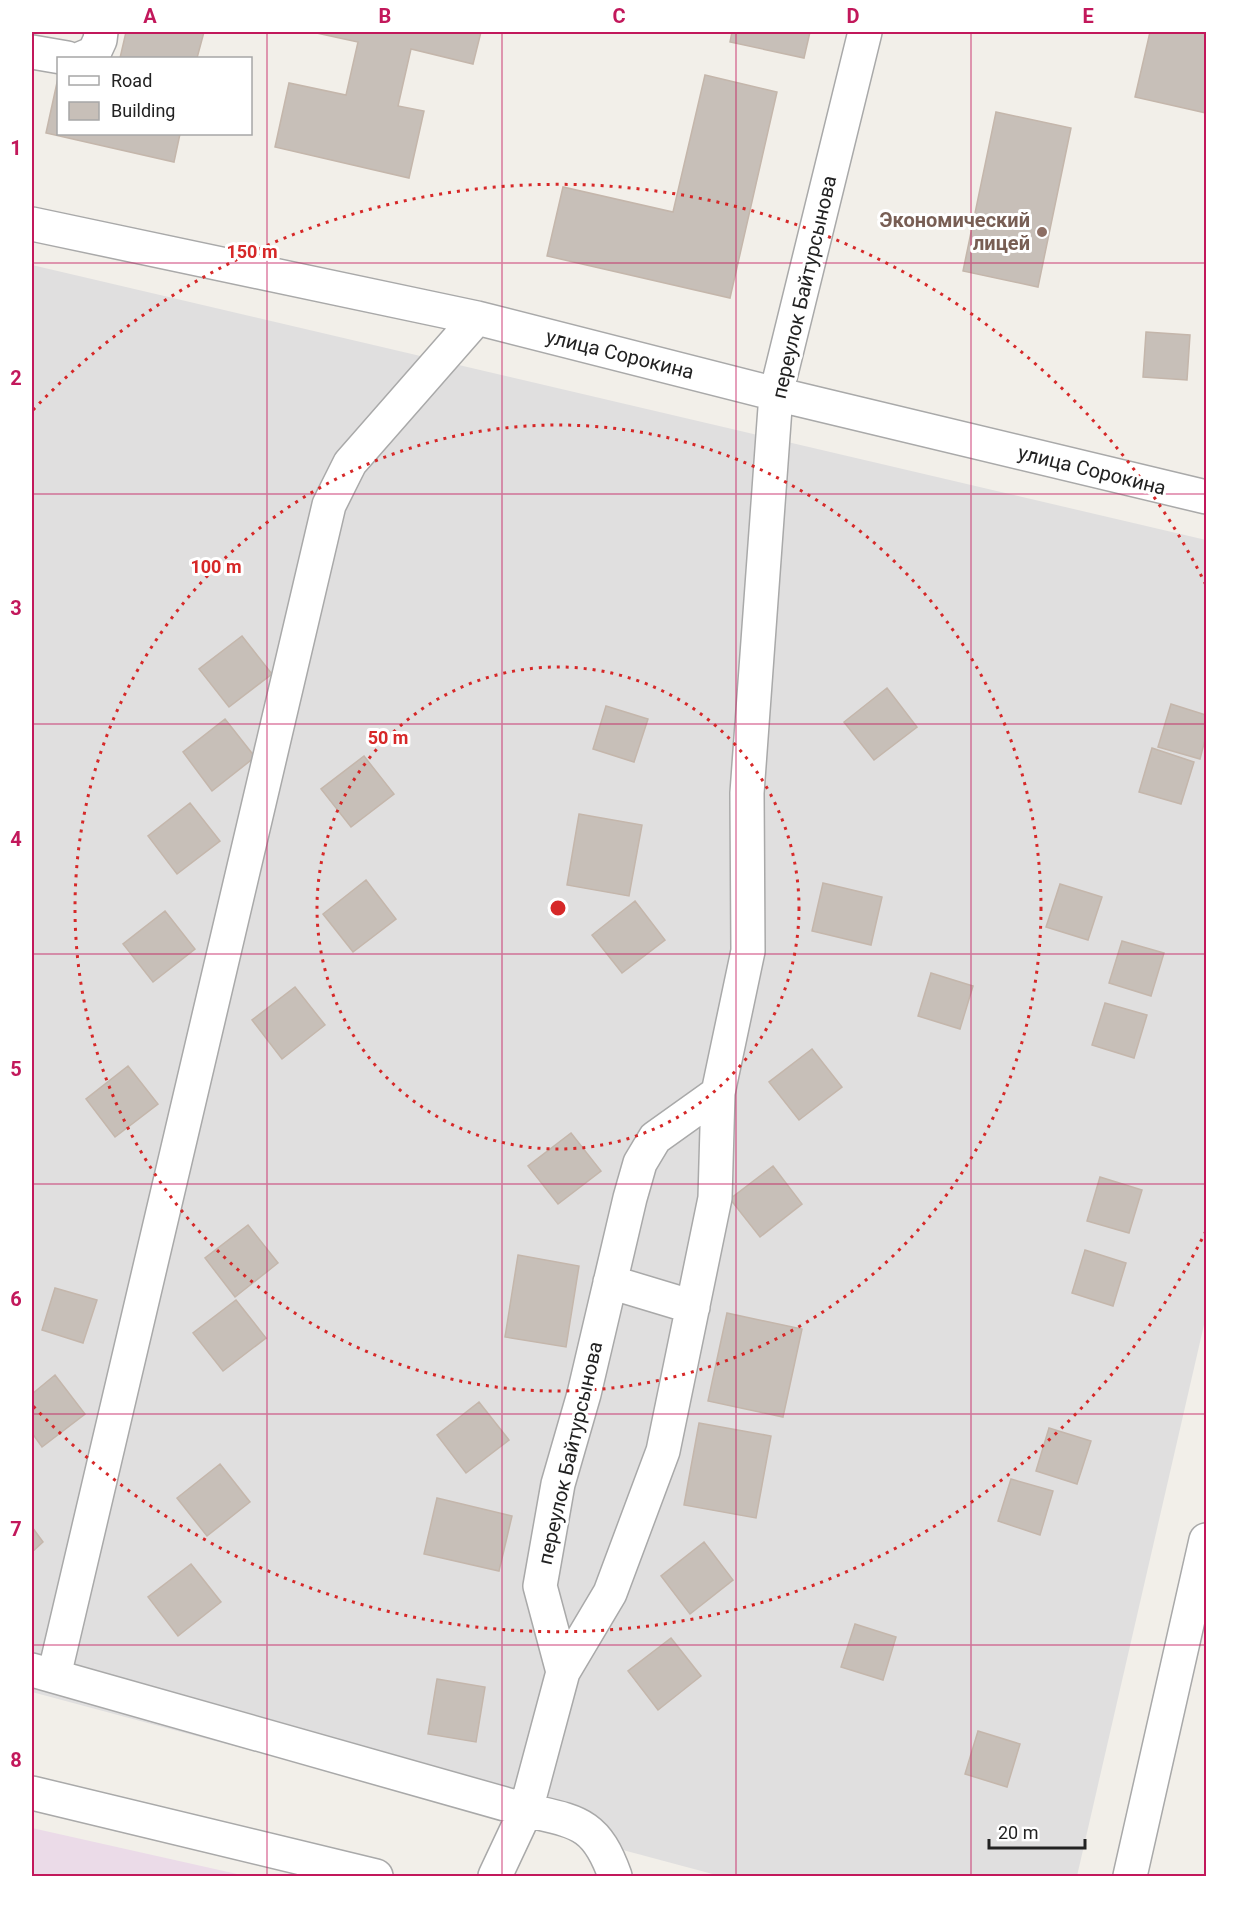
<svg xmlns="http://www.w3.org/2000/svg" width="1238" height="1908" font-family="Roboto,sans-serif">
<rect width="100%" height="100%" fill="#f2efe9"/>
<!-- residential -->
<path fill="#e0dfdf" d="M32,265l1174,275v776l-129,560h-357l-688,-184z"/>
<!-- industrial -->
<path fill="#ebdbe8" d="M32,1828l214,48h-214z"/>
<!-- building -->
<path fill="#c7bfb8" stroke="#c4b6ab" stroke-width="1.5" d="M126,32h78l-7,26h-77z
M312,32h169l-8,32 -62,-15 -13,57 26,5 -15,67 -134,-31 14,-64 57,12 12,-53z
M732,32h78l-6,26 -74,-16z
M1150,32h56v81l-71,-16z
M705,75l72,17 -47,206 -183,-42 16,-69 110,25z
M58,78v56h122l-6,28 -128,-29z
M996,112l75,16 -33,159 -75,-16z
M1146,332l44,3 -3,45 -44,-3z
M242,636l30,38 -43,33 -30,-38z
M887,688l30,39 -43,33 -30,-38z
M1171,704l35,11v21l-6,23 -42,-12z
M606,706l42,13 -14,43 -41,-13z
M225,719l30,38 -43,34 -29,-39z
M1152,748l42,14 -13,42 -42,-12z
M364,756l30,38 -43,33 -30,-38z
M190,803l30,38 -43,33 -29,-38z
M579,814l63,11 -13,71 -62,-11z
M366,880l30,39 -43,33 -30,-38z
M823,883l59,14 -11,48 -59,-14z
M1060,884l42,13 -14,43 -42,-13z
M635,901l30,39 -43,33 -30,-38z
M165,911l30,38 -42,33 -30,-38z
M1122,941l42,12 -13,43 -42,-13z
M931,973l42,13 -13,43 -42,-13z
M295,987l30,38 -43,34 -30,-39z
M1105,1003l42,12 -13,43 -42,-13z
M812,1049l30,38 -43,33 -30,-38z
M128,1066l30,38 -43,33 -29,-38z
M571,1133l30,38 -43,33 -30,-38z
M773,1166l29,38 -42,33 -30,-38z
M1100,1177l42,13 -13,43 -42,-12z
M248,1225l30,38 -43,34 -30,-39z
M1085,1250l41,13 -13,43 -41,-13z
M518,1255l61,11 -13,81 -61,-10z
M55,1288l42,12 -14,43 -41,-13z
M236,1300l30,38 -43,33 -30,-38z
M727,1313l75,16 -19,88 -75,-16z
M55,1375l30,39 -43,33 -10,-14v-39z
M479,1402l30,38 -43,33 -29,-38z
M699,1423l72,13 -15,82 -72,-13z
M1049,1428l42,13 -14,43 -41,-13z
M220,1464l30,38 -43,34 -30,-38z
M1011,1479l42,12 -13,44 -42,-14z
M437,1498l75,18 -13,55 -75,-17z
M32,1527l11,15 -11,10z
M704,1542l29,38 -43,34 -29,-38z
M191,1564l30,38 -43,34 -30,-39z
M855,1624l41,13 -13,43 -42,-13z
M671,1638l30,38 -43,34 -30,-39z
M437,1679l48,8 -9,55 -48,-8z
M978,1731l42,13 -13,43 -42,-13z"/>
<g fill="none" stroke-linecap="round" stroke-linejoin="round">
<!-- minor casing -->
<g stroke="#a9a9a9" stroke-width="36">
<path id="minor" d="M32,52l35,6
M82,58l12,-5 6,-13 1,-8
M32,224l445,94 299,76 430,103
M610,1282l83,25
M32,1670l494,140c51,12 70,12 89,66
M563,1672l47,-79 53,-142 52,-253 3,-105 30,-142 -1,-158 29,-399 89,-362
M54,1676l275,-1171 21,-42 127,-145
M32,1793l344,83
M495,1876l31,-66 37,-138 -23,-86 18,-102 26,-90 46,-196 10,-35 15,-25 63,-45
M1130,1876l76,-336"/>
</g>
<!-- minor -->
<use href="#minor" stroke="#fff" stroke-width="33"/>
</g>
<!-- grid -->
<path fill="none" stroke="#c2185b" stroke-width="1.5" stroke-opacity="0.55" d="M267,32v1844M502,32v1844M736,32v1844M971,32v1844M32,263h1174M32,494h1174M32,724h1174M32,954h1174M32,1184h1174M32,1414h1174M32,1645h1174"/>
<!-- distance rings -->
<g fill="none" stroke="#d62828" stroke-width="3" stroke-dasharray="3 6">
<circle cx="558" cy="908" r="241"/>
<circle cx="558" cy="908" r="483"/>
<path d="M1206 1231A724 724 0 0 1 33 1406M33 410A724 724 0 0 1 1206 585"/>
</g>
<!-- markers -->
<circle fill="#8d6e63" stroke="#fff" stroke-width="2" cx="1042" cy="232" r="6"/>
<g text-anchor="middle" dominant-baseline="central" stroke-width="6" stroke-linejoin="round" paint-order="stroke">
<!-- education labels -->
<g font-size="20" font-weight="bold" fill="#785e54" stroke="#fff" text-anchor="end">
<text x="1030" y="220">Экономический<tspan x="1030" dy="23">лицей</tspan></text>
</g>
<!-- street labels -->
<g font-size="20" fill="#222" stroke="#fff">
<text transform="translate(804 287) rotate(-77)">переулок Байтурсынова</text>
<text transform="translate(620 354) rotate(14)">улица Сорокина</text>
<text transform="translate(1092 470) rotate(14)">улица Сорокина</text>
<text transform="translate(570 1453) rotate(-77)">переулок Байтурсынова</text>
</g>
</g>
<circle cx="558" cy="908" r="9" fill="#d62828" stroke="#fff" stroke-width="3"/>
<g font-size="18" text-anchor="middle" font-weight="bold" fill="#d62828" stroke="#fff" stroke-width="6" stroke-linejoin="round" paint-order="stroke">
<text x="252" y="258">150 m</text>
<text x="216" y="573">100 m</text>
<text x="388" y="744">50 m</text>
</g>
<!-- border -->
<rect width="1238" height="1908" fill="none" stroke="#ffffff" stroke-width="66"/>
<!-- legend -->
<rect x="57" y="57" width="195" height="78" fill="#ffffff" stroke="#a7a7a7" stroke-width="1.5"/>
<rect x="69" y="76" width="30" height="9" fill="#ffffff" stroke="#a7a7a7" stroke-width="1.5"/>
<text x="111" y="87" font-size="18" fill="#222222">Road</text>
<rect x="69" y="102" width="30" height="18" fill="#c7bfb8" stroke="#a7a7a7" stroke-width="1.5"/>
<text x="111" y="117" font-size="18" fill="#222222">Building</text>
<!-- scale -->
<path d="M989 1839v9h96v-9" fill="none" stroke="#222222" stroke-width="3"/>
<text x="998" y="1839" font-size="18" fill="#222222" stroke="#ffffff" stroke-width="4.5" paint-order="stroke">20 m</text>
<rect x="33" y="33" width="1172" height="1842" fill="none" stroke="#c2185b" stroke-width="2"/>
<g font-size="20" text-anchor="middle" font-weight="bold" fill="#c2185b">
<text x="150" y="23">A</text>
<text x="385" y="23">B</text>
<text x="619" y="23">C</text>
<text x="853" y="23">D</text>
<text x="1088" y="23">E</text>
<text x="16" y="155">1</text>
<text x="16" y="385">2</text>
<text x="16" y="615">3</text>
<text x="16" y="846">4</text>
<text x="16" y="1076">5</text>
<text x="16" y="1306">6</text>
<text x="16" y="1536">7</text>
<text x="16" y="1767">8</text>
</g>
</svg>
